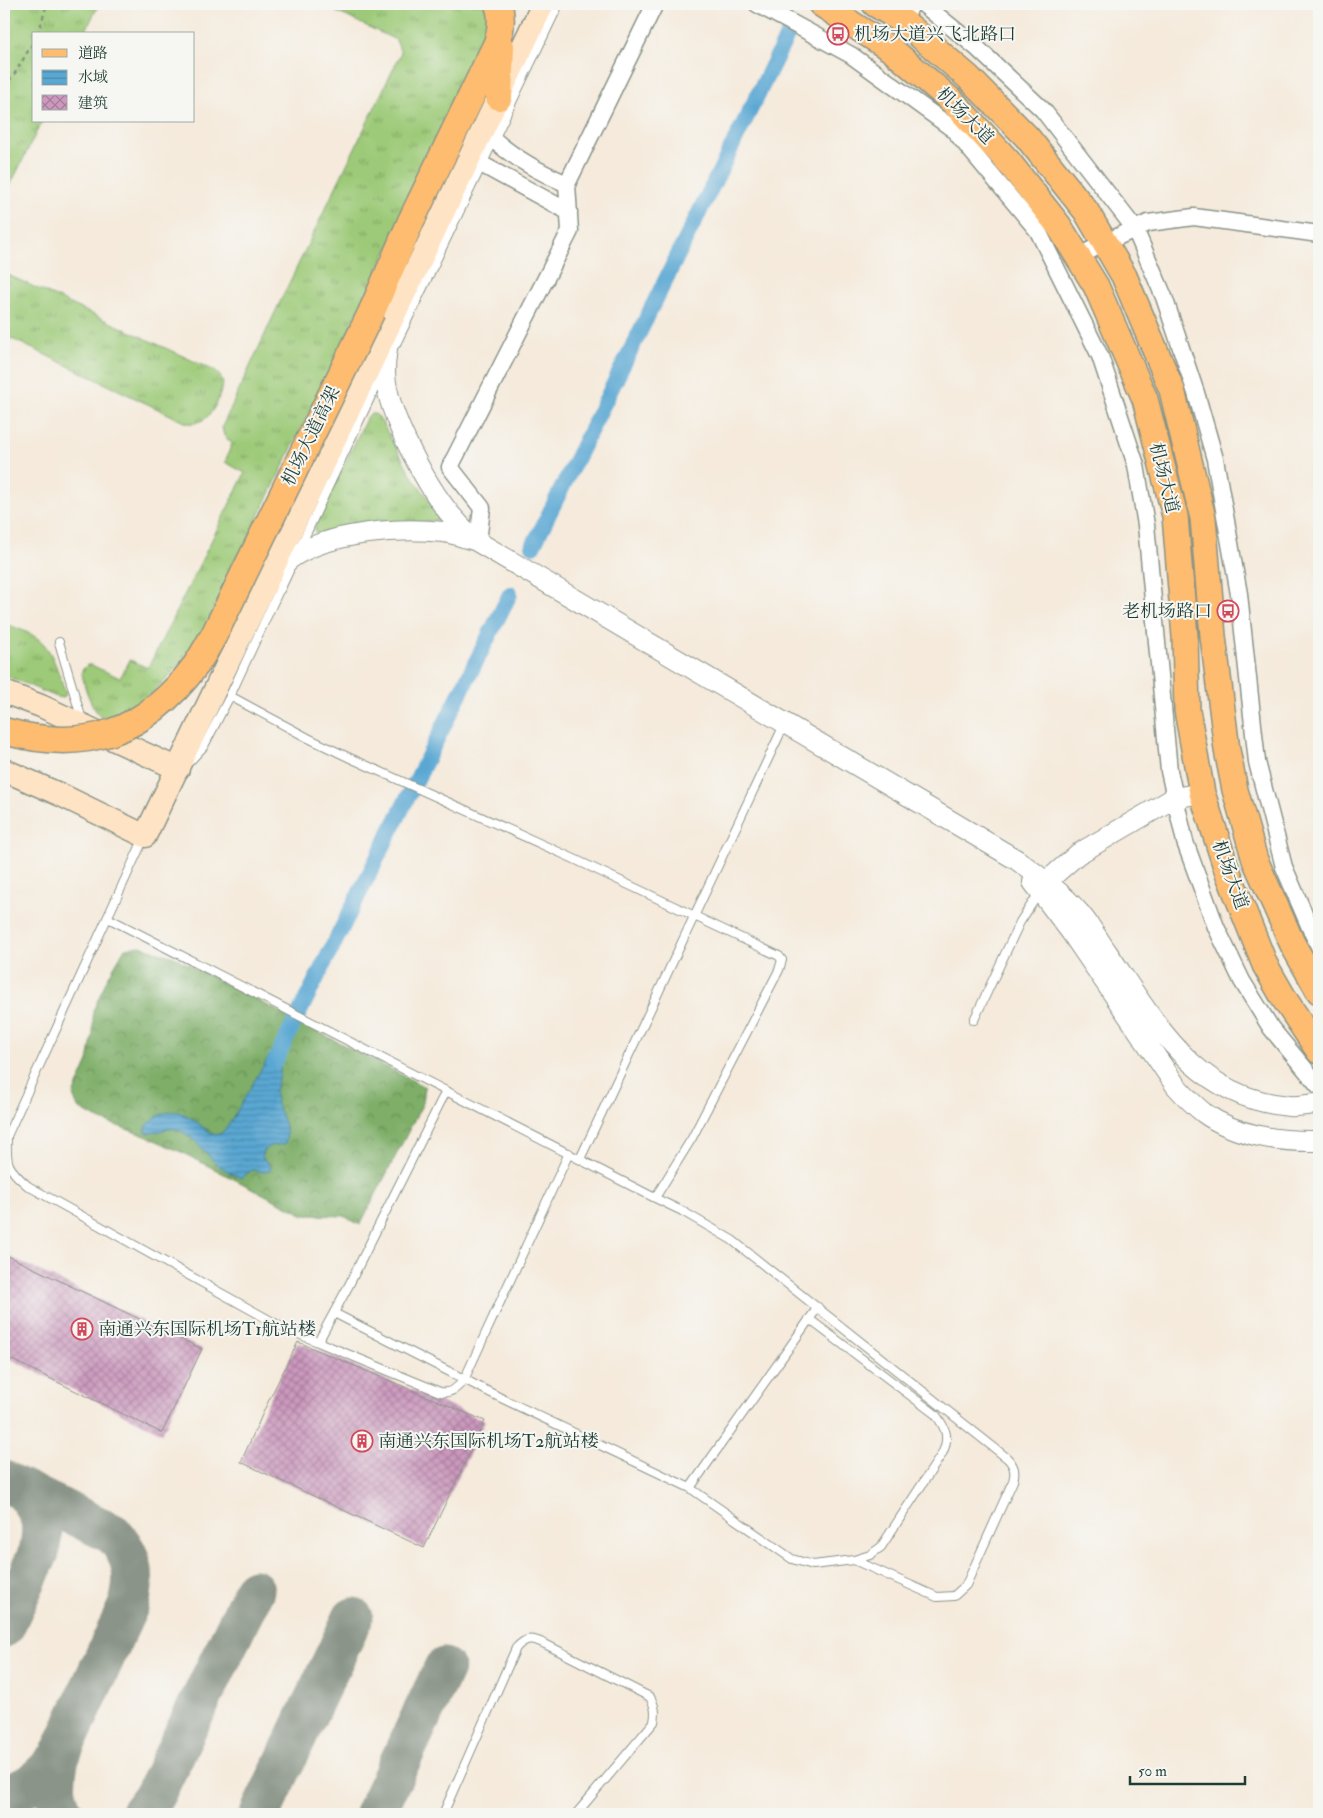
<svg xmlns="http://www.w3.org/2000/svg" width="1323" height="1818" font-family="'IM FELL Double Pica','Noto Serif SC',serif">
<defs>
<pattern id="grass-tufts" width="24" height="20" patternUnits="userSpaceOnUse" patternTransform="scale(1.25)"><rect width="24" height="20" fill="#9dca78"/><path d="M3 7l-1-3M5 7V3M7 7l1-3M15 17l-1-3M17 17v-4M19 17l1-3" fill="none" stroke="#7fa563"/></pattern>
<pattern id="forest-crowns" width="20" height="18" patternUnits="userSpaceOnUse" patternTransform="scale(1.25)"><rect width="20" height="18" fill="#7eae68"/><path d="M2 6a3 3 0 1 1 6 0M12 15a3 3 0 1 1 6 0" fill="none" stroke="#678f56"/></pattern>
<pattern id="water-rules" width="6" height="5" patternUnits="userSpaceOnUse" patternTransform="scale(1.25)"><rect width="6" height="5" fill="#5aa7d3"/><path d="M0 2.5h6" fill="none" stroke="#4a89ac"/></pattern>
<pattern id="building-cross-hatch" width="8" height="8" patternUnits="userSpaceOnUse" patternTransform="scale(1.25)"><rect width="8" height="8" fill="#cc98be"/><path d="M0 0l8 8M0 8l8-8" fill="none" stroke="#a57d9b"/></pattern>
</defs>
<rect width="100%" height="100%" fill="#f6f6f2"/>
<filter id="ink" filterUnits="userSpaceOnUse"><feTurbulence type="fractalNoise" baseFrequency=".02" numOctaves="2"/><feDisplacementMap in="SourceGraphic" scale="10" xChannelSelector="R" yChannelSelector="G"/><feConvolveMatrix kernelMatrix="1 2 1 2 8 2 1 2 1" color-interpolation-filters="sRGB"/></filter>
<filter id="wash" filterUnits="userSpaceOnUse"><feTurbulence type="fractalNoise" baseFrequency=".0096" numOctaves="4" result="noise"/><feDisplacementMap in="SourceGraphic" scale="20" xChannelSelector="R" yChannelSelector="G"/><feGaussianBlur stdDeviation="1.12" result="paint"/><feColorMatrix in="noise" values="0 0 0 0 0 0 0 0 0 0 0 0 0 0 0 0 0 1.4 0 .05"/><feComposite in="paint" operator="in"/></filter>
<g filter="url(#wash)">
<rect width="100%" height="100%" fill="#f5eadb"/>
<!-- grass -->
<path fill="url(#grass-tufts)" stroke="#5e8456" d="M4,4h95l-15,30h-50v87h8l-38,77z
M320,4h173l4,20 -295,610c-24,34 -55,75 -99,84 -11,-7 -21,-35 -21,-48l5,-5h4l29,13 10,-18 18,8 97,-195 -20,-11 7,-19 -8,-7 -2,-9 56,-121 123,-253 -5,-13z
M4,273l211,98 5,5 3,8c-5,18 -13,42 -36,39l-183,-88z
M370,414h5l4,3 34,61 28,37 -3,5 -120,15 -3,-3v-5l51,-108z
M4,623c12,5 29,10 39,20 11,12 16,33 22,48l1,3 -3,4 -6,-1 -53,-22z"/>
<!-- forest -->
<path fill="url(#forest-crowns)" stroke="#4e764e" d="M140,946l34,11 251,130 -2,16 -63,122 -16,-9 -40,-1 -123,-63 -33,-15 -52,-19 -18,-10 -5,-13 15,-34 5,-28v-22l14,-32 18,-31z"/>
<!-- water -->
<path fill="url(#water-rules)" stroke="#3c7284" d="M269,1056l8,1c9,13 -2,23 -2,37 1,17 16,33 10,50l-15,2 -7,5 -1,6 9,10 -1,4 -6,1 -12,-2 -11,8c-8,-4 -17,-8 -24,-14 -13,-11 -22,-27 -38,-34 -14,-5 -22,6 -33,2v-4c5,-8 10,-12 19,-15 19,-7 34,14 50,22l7,-2 9,-12z"/>
<g fill="none" stroke-linecap="round" stroke-linejoin="round">
<!-- canal -->
<path stroke="#5aa7d3" stroke-width="16" d="M533,546l255,-512
M274,1063l236,-469"/>
<!-- taxiway -->
<path stroke="#8a9488" stroke-width="41" d="M4,1481l109,53c21,23 23,41 16,70l-70,153c-4,21 -7,39 5,57
M4,1627l35,-75c6,-30 3,-37 -15,-61
M4,1793c23,0 41,-20 55,-36
M140,1814l15,-20 99,-204
M260,1814l93,-196
M375,1814l69,-146"/>
</g>
<g id="blocks">
<!-- building -->
<path fill="url(#building-cross-hatch)" d="M4,1254l198,95 -40,84 -158,-77z
M298,1342l187,79 -61,127 -183,-86 25,-56z"/>
</g>
</g>
<g filter="url(#ink)">
<use href="#blocks" fill-opacity="0" stroke="#8a9488" stroke-width="1"/>
<g fill="none" stroke-linecap="round" stroke-linejoin="round">
<!-- service casing -->
<g stroke="#8a9488" stroke-width="10">
<path id="service" d="M396,344l163,-340
M300,547l80,-170
M280,590l9,-19
M59,642l23,78
M230,696l78,42 42,20 222,100 207,98 3,4 -3,10 -87,168 -37,60
M190,761l14,-15 26,-50 51,-110
M144,838l-137,298c-1,28 -1,31 21,50l254,141 36,15 31,-57 97,-194
M108,918l547,280 27,13 50,29 275,218c7,7 9,13 6,23l-47,104 -12,11 -17,1 -83,-37 -41,5 -21,-6 -102,-71 -191,-91 -165,-84
M974,1020l46,-98 19,-29
M580,1159l204,-434
M809,1319l126,95c11,14 15,23 7,40l-61,93 -11,8 -16,5
M318,1342l122,50c11,2 17,-4 24,-12l105,-227
M690,1488l128,-181
M443,1814l73,-166c10,-11 16,-10 29,-4l105,53c5,9 6,15 4,25l-78,92"/>
</g>
<!-- minor casing -->
<g stroke="#8a9488" stroke-width="19">
<path id="minor" d="M757,4l94,51 102,74 85,102 62,125 36,109 10,60 23,246 16,71 31,85 26,54 29,47 48,58
M923,4l53,43 67,63 92,119 29,68 32,96 19,66 24,135 18,168 27,105 28,65 7,14
M904,22l7,-18
M493,139c22,20 46,33 74,45
M481,164l88,48
M1078,257l26,-14 44,-20 46,-6 125,17
M478,542l4,-34 -32,-41 120,-236 -3,-47 88,-180"/>
</g>
<!-- tertiary casing -->
<g stroke="#8a9488" stroke-width="22">
<path id="tertiary" d="M390,334c-3,12 -5,25 -5,38 1,41 45,122 73,151 6,7 14,13 20,19l539,318c20,15 42,30 59,49 12,12 21,29 31,43 48,70 87,146 182,154 10,1 20,-2 30,-2
M273,578c5,-6 11,-15 18,-20 38,-26 109,-31 153,-26 10,1 20,6 30,8
M1033,882l38,50 105,154c9,10 18,19 28,27 32,23 77,29 115,28
M1046,882l32,-28 96,-56 28,-5"/>
</g>
<!-- secondary casing -->
<g stroke="#8a9488" stroke-width="25">
<path id="secondary" d="M4,692l37,14 137,63
M4,770l57,25 84,41 398,-832"/>
</g>
<!-- primary casing -->
<g stroke="#8a9488" stroke-width="28">
<path id="primary" d="M821,4l71,46 60,51 55,59 52,66 37,60 49,113 30,117 10,121 2,73 15,83 25,77 38,95 20,35 34,51
M875,4l29,18 64,55 59,60 59,74 38,65 48,114 31,128 10,118 14,114 8,40 20,70 38,85 26,46"/>
</g>
<!-- trunk casing -->
<g stroke="#8a9488" stroke-width="29">
<path id="trunk" d="M499,97l2,-51
M372,311l39,-90 86,-178c4,-13 6,-26 1,-39"/>
</g>
<!-- path -->
<path stroke="#8a9488" stroke-width="2.5" stroke-dasharray="4 4" stroke-linecap="butt" d="M38,34l9,-30
M4,87l11,-14 19,-32"/>
<!-- service -->
<use href="#service" stroke="#fff" stroke-width="8"/>
<!-- minor -->
<use href="#minor" stroke="#fff" stroke-width="16"/>
<!-- tertiary -->
<use href="#tertiary" stroke="#fff" stroke-width="20"/>
<!-- secondary -->
<use href="#secondary" stroke="#fee4c5" stroke-width="22"/>
<!-- primary -->
<use href="#primary" stroke="#fdbc6f" stroke-width="25"/>
<!-- trunk -->
<use href="#trunk" stroke="#fdbc6f" stroke-width="26"/>
<!-- trunk-bridge casing -->
<g stroke="#8a9488" stroke-width="29" stroke-linecap="butt">
<path id="trunk-bridge" d="M4,731c82,23 141,2 192,-66 7,-10 12,-20 18,-30l158,-324"/>
</g>
<!-- trunk-bridge -->
<use href="#trunk-bridge" stroke="#fdbc6f" stroke-width="26"/>
</g>
</g>
<!-- icons -->
<defs>
<g id="bus-ring" transform="scale(1.125)"><circle r="9.5" fill="#f6f6f2" stroke="#d1495b" stroke-width="1.5"/><path d="M-5-6H5V4H4V6H2V4H-2V6H-4V4H-5ZM-3.5-4V0h7V-4ZM-3.5 1.2v1.5H-2V1.2ZM2 1.2v1.5H3.5V1.2Z" fill="#d1495b"/></g>
<g id="building-ring" transform="scale(1.125)"><circle r="9.5" fill="#f6f6f2" stroke="#d1495b" stroke-width="1.5"/><path d="M-4-6H4V6H1V3H-1V6H-4ZM-2.5-4.3h1.7v1.8h-1.7ZM.8-4.3h1.7v1.8H.8ZM-2.5-1h1.7V.8h-1.7ZM.8-1h1.7V.8H.8Z" fill="#d1495b"/></g>
</defs>
<g fill-rule="evenodd">
<use href="#bus-ring" x="838" y="34"/>
<use href="#bus-ring" x="1228" y="611"/>
<use href="#building-ring" x="82" y="1329"/>
<use href="#building-ring" x="362" y="1441"/>
</g>
<g text-anchor="middle" dominant-baseline="central" stroke-width="4" stroke-linejoin="round" paint-order="stroke">
<!-- poi labels -->
<g font-size="18" fill="#1f3d34" stroke="#f6f6f2" text-anchor="start">
<text x="854" y="34">机场大道兴飞北路口</text>
<text x="1212" y="611" text-anchor="end">老机场路口</text>
<text x="98" y="1329">南通兴东国际机场T1航站楼</text>
<text x="378" y="1441">南通兴东国际机场T2航站楼</text>
</g>
<!-- street labels -->
<g font-size="18" fill="#1f3d34" stroke="#f6f6f2">
<text transform="translate(965 116) rotate(45)">机场大道</text>
<text transform="translate(311 436) rotate(-64)">机场大道高架</text>
<text transform="translate(1164 478) rotate(76)">机场大道</text>
<text transform="translate(1230 875) rotate(70)">机场大道</text>
</g>
</g>
<!-- margin -->
<rect width="1323" height="1818" fill="none" stroke="#f6f6f2" stroke-width="20"/>
<!-- legend -->
<rect x="32" y="32" width="162" height="90" fill="#f6f6f2" stroke="#a0aca6"/>
<rect x="42" y="49" width="25" height="8" fill="#fdbc6f" stroke="#a0aca6"/>
<text x="78" y="58" font-size="15" fill="#1f3d34">道路</text>
<rect x="42" y="70" width="25" height="15" fill="url(#water-rules)" stroke="#a0aca6"/>
<text x="78" y="82" font-size="15" fill="#1f3d34">水域</text>
<rect x="42" y="95" width="25" height="15" fill="url(#building-cross-hatch)" stroke="#a0aca6"/>
<text x="78" y="108" font-size="15" fill="#1f3d34">建筑</text>
<!-- scale -->
<path d="M1130 1776v8h115v-8" fill="none" stroke="#1f3d34" stroke-width="2.5"/>
<text x="1138" y="1776" font-size="15" fill="#1f3d34" stroke="#f6f6f2" stroke-width="4" paint-order="stroke">50 m</text>
</svg>
